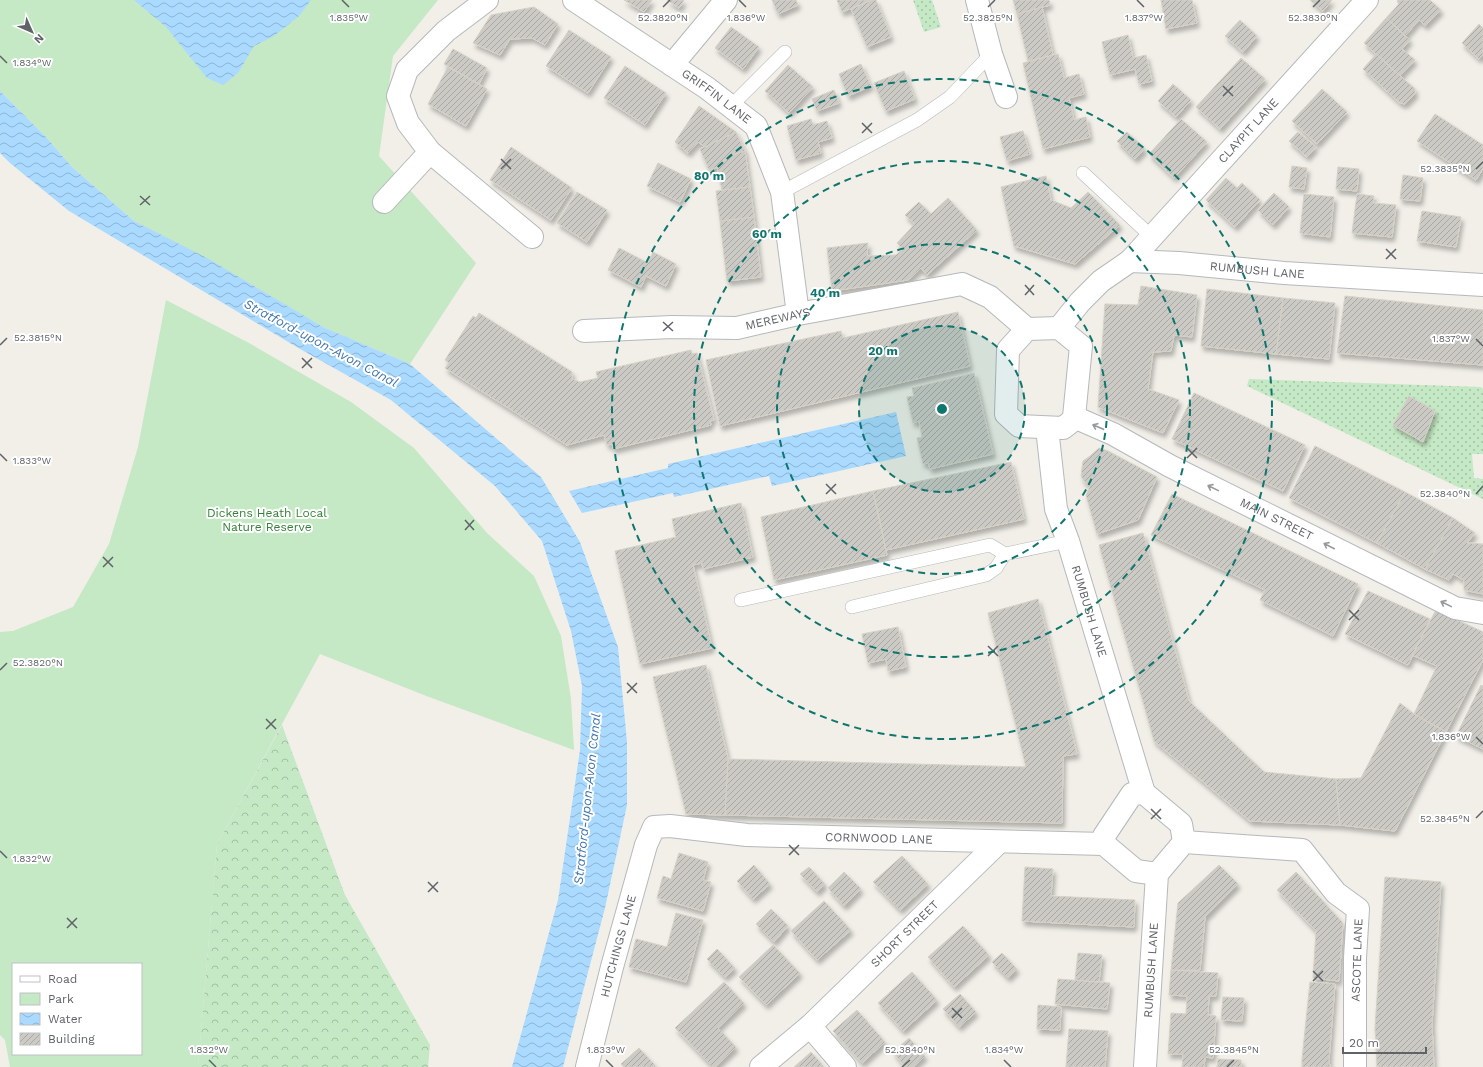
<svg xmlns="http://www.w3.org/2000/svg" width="1483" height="1067" font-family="'Work Sans',sans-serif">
<defs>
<pattern id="grass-dots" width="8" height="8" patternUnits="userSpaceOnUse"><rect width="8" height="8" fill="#c5e8c5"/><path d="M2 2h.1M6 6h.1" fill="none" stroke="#a3c0a4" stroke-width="1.8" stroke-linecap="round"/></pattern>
<pattern id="forest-crowns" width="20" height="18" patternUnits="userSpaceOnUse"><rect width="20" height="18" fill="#c5e8c5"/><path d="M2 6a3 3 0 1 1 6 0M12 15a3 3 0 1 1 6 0" fill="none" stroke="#a3c0a4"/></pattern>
<pattern id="water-waves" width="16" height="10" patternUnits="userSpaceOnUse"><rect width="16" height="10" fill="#aadaff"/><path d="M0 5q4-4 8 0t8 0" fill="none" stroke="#8eb4d2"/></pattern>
<pattern id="building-hatch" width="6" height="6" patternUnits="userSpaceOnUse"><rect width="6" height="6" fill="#cccac5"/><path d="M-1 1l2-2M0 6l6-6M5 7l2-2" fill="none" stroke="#a9a8a4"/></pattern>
<filter id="shadow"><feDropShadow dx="2.5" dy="4.5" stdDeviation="2" flood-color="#0004"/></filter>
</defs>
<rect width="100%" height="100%" fill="#f1efe8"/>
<!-- grass -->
<path fill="url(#grass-dots)" d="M913,0h19l9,27 -17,5z
M1249,379l232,8 2,2v65h-11l2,24 9,1v20l-236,-113z"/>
<!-- forest -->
<path fill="url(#forest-crowns)" d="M282,725l63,170 85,150 -2,22h-230l19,-223z"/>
<!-- park -->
<path fill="#c5e8c5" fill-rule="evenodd" d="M0,0h438l-45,56 -14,100 97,107 -66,101 -87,-37 -189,-106 -64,-56 -24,-28 -46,-46z
M166,300l83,43 102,59 63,46 73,85 47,43 27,60 10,63 3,51 -145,-53 -109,-43 -103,190 -19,223h-188l-5,-27 -5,-5v-403l13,-1 60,-24 36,-63 29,-97zM13,964h128v90h-128z"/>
<!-- water -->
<path fill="url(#water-waves)" d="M134,0h177l-12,16 -25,20 -20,10 -16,27 -15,12 -16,-7 -41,-51z
M0,91l46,46 25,29 63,55 73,37 116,69 87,37 131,113 39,65 38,105 9,95v63l-22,103 -42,159h-51l46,-167 22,-150 2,-64 -11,-55 -29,-90 -47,-55 -104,-86 -91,-51 -231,-138 -59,-48 -10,-10z
M896,412l10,44 -134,30 -3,-10 -95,21 -1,-4 -91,20 -13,-22 99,-23v-4z"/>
<!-- building -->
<path fill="url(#building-hatch)" stroke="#d6d1c6" filter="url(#shadow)" d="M624,0h28l-8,12z
M667,0h17l-5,8z
M772,0h24l2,5 -20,9z
M837,0h35l-30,12z
M872,0h4l15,37 -24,10 -16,-38z
M1013,0h36l1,5 -33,9z
M1161,0h31l5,23 -31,6z
M1310,0h22l-9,11z
M1398,0h32l11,10 -16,16 -6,-6 -14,16 -19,-18 13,-14 -2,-3z
M534,7l24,17 -13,21 -13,-7 -22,1 -10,16 -27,-12 18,-28z
M1042,7l11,48 -25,6 -11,-47z
M1386,18l24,22 -8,9 13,11 -15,16 -36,-33z
M1240,20l17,16 -14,16 -18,-16z
M1479,24l4,4v27l-4,4 -17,-16z
M731,27l28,20 -16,22 -28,-21z
M569,30l42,27 -23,36 -42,-27z
M1128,35l5,23 13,-3 6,26 -13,3 -4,-15 -25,6 -8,-33z
M453,49l34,19 -8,16 -35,-20z
M1058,54l6,24 15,-4 5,20 -15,4 5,22 12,-3 4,20 -47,12 -20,-86z
M1376,54l39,35v5l-10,10 -5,-1 -37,-34z
M1241,58l24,21 -45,50 -24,-22z
M861,64l10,22 -23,10 -9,-22z
M788,65l25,22 -24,26 -24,-22z
M625,66l41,27 -21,32 -41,-27z
M448,67l39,22 -21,37 -38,-22z
M904,71l11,28 -29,12 -12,-28z
M1173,84l18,16 -15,17 -18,-16z
M1322,89l25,23 -30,32 -25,-23z
M834,90l5,13 -22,8 -5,-12z
M699,106l37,26 -31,15 -7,-5 -10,11 -13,-11z
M1435,114l48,31v24l-7,11 -59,-39z
M811,119l2,6 14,-4 5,17 -14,4 3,11 -25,7 -9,-34z
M1181,119l26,23 -33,36 -25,-24z
M1023,131l7,23 -23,7 -7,-24z
M736,132l9,19 -17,5 -11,11 -8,3 -9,-21z
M1127,132l18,17 -10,10 -18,-18z
M1298,132l18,15 -9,10 -18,-16z
M511,147l61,41 -21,32 -61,-40z
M745,151l5,36 -28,3 -5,-23 11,-11z
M658,163l33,16 -11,23 -33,-16z
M1292,166l15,2 -3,21 -15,-2z
M1338,167l21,2 -2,22 -21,-2z
M1403,175l20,3 -3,23 -20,-2z
M1046,176l5,24 20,8 17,-16 32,33 -45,39 -61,-18 -13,-59z
M1226,178l11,10 5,-5 18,17 -25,27 -29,-27z
M750,187l4,30 -34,4 -4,-30z
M577,192l30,18 -20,32 -30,-19z
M1274,193l15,14 -16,18 -15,-15z
M1304,194l30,3 -4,40 -30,-4z
M1357,194l17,2 -1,7 23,2 -4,32 -40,-4z
M948,198l29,32 -50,45 -6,-7 -13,12 -76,11 -5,-43 41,-5 -1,13 29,-1 7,-6 -6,-6 18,-19 -10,-9 14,-13 12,12z
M1422,211l39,6 -5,30 -39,-6z
M754,217l7,60 -34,4 -7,-60z
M619,248l29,15 5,-11 23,12 -10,22 -20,-10 -5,11 -33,-17z
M1141,286l56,9 -5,42 -18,-2 -3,16 -18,1 -5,37 31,11 -16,33 -65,-26 7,-103 33,1z
M1207,289l76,9 -7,56 -75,-8z
M1345,296l138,14v55l-146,-12z
M1283,298l52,5 -6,56 -53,-5z
M958,312l12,54 -250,60 -14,-66 135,-29 2,7z
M479,313l93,59v7l8,3 18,-4 -2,-6 95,-22 1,4 5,-1 17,67 -4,1 1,4 -98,24 -1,-5 -5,1 -3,-10 -37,10 -122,-77 4,-5 -4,-3 28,-44 3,2z
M974,373l19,81 -63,15 -2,-6 -5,1 -6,-26 5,-1 -3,-16 -6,2 -6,-26 7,-1 -2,-8z
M1194,393l111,52 -22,46 -111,-52z
M1409,396l26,15 -12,31 -30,-17z
M1315,446l90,46 -28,51 -88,-45z
M1099,448l9,3 49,26 -19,43 -41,14 -11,-39 4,-9 -4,-2 -5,-8 2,-15 7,-5z
M1011,462l13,57 -138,31 -13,-59z
M873,491l14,64 -113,25 -13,-63z
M1405,492l48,26 -28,51 -48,-26z
M1172,494l186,90 -25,52 -73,-36 5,-10 -114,-55z
M741,503l12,54 -50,12 -1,-6 -9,2 19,83 -72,16 -25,-113 61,-14 -4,-18z
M1453,518l22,15 -8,10 16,1v50l-19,-4v-10l-11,-6 -4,6 -24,-11z
M1143,533l46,168 75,71 72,7 4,46 -90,-4 -96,-80 -55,-196z
M1368,591l62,28 -22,46 -63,-31z
M1038,599l39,155 -14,2 -1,67 -337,-8 3,-56 298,8 -38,-154z
M1436,610l47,22v28l-37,72 -32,-18 23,-48 -25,-11z
M898,627l8,40 -18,4 -2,-12 -18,4 -6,-29z
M706,665l22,94 -3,56 -39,-1 -33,-137z
M1481,685l2,1v63l-27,-13z
M1400,703l14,11 32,18 -51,99 -55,-6 -4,-46 25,-1z
M679,853l29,9 -5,18 8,2 -8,29 -46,-13 6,-22 8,3z
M902,856l26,28 -28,26 -27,-28z
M754,865l16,19 -17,15 -16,-18z
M1219,865l19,19 -33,33 -5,53h-29l7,-67z
M809,867l16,17 -8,8 -17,-18z
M1025,867l28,2 -2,27 84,4 -1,27 -112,-6z
M844,872l17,17 -17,17 -16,-18z
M1296,872l47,51 -4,58 -26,-3 3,-47 -39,-41z
M1385,877l56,5 -9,142 2,43h-57l-2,-39z
M824,901l27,29 -34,30 -26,-29z
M771,909l17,17 -14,16 -18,-18z
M676,913l27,7 -17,62 -57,-15 7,-28 31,8z
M963,926l26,29 -35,32 -26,-30z
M773,945l27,28 -34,32 -27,-28z
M717,949l18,19 -10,9 -18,-18z
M1002,953l15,16 -9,9 -16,-16z
M1078,953l24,2 -3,27 -24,-2z
M1171,970l47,3 -2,23h-7l-1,19 8,1 -3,42 -8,-1 -1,10h-22l1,-13h-15l3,-41 15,1 1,-18 -18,-1z
M912,972l25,28 -34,31 -25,-28z
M1058,979l52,4 -3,26 -52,-5z
M724,982l20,21 -26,25 18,19 -21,20h-2l-38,-39z
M1310,982l25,2 -6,76 1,7h-28v-8z
M960,994l16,18 -17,15 -16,-18z
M1223,997l21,1 -2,23 -21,-1z
M1038,1005l23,2 -1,23 -23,-1z
M857,1010l28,32 -23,21 -29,-32z
M1069,1029l39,2 -3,36h-39z
M909,1038l16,18 -12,11h-8l-12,-15z
M639,1048l16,17 -2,2h-29l-3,-3z
M811,1052l13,15h-30z
M1218,1059l23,1v7h-24z"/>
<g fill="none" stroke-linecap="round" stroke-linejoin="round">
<!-- lane casing -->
<g stroke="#b5b8bc" stroke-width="14">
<path id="lane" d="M731,106l54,-54
M1083,173l69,64
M782,192l135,-72 33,-23 41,-43
M741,600l249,-55 15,9 63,-13
M852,607l134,-32 10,-7 9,-14"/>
</g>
<!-- street casing -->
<g stroke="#b5b8bc" stroke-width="24">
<g id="street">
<path d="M487,0l-41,31 -39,39 -9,26 10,27 22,29 102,85"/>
<path id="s1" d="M574,0l133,88 49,38 26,66 16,122"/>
<path d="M977,0l14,54 15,43"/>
<path d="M672,65l54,-65"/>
<path d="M384,202l46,-50"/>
<path id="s2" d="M1130,261l237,-261"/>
<path id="s3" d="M1059,328l21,-26 21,-21 29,-20 49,2 105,10 199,12"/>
<path d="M1059,328l22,18 -7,71 -2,4 -9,7 -44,-2 -13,-12 2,-64 19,-21z"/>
<path id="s4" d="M584,331l88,-4 65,1 61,-14 164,-30 28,13 37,32"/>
<path id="s5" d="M1074,417l39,17 57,32 285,142 28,5"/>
<path id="s6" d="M1047,428l9,81 12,32 76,252"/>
<path d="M1184,842l118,8 34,43 22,16 -3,49v109"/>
<path d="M810,1026l35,41"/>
<path id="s7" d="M587,1067l25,-100 34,-122 8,-18 16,-1 77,9 357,9"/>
<path id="s8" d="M761,1067l49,-41 189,-184"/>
<path id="s9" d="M1145,1067l12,-193 27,-32 -3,-18 -37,-31 -12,1 -28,42v8l32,27 21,3"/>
</g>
</g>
<!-- lane -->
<use href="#lane" stroke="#fff" stroke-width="13"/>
<!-- street -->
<use href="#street" stroke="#fff" stroke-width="22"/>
</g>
<!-- one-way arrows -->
<defs><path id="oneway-shaft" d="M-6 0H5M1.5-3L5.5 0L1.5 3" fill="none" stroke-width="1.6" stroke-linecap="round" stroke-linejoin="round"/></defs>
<g stroke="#979a9d">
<use href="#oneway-shaft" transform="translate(1098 427) rotate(-157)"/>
<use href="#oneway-shaft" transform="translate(1213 488) rotate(-154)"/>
<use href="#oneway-shaft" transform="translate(1329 546) rotate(-153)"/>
<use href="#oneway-shaft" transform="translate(1446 604) rotate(-154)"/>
</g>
<!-- ticks -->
<path fill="none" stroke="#5f6368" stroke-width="1.5" d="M342,0l7,7M739,0l7,7M1137,0l7,7M663,7l7,-7M988,7l7,-7M1313,7l7,-7M0,56l7,7M1223,86l10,10M1223,96l10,-10M862,123l10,10M862,133l10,-10M501,159l10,10M501,169l10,-10M1476,169l7,-7M140,196l10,9M140,205l10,-9M1386,249l10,10M1386,259l10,-10M1025,285l9,10M1025,295l9,-10M663,322l10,9M663,331l10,-9M1476,339l7,7M0,345l7,-7M302,358l10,10M302,368l10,-10M1187,448l10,10M0,454l7,7M1187,458l10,-10M826,484l10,10M826,494l10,-10M1476,494l7,-8M465,520l9,10M465,530l9,-10M103,557l10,10M103,567l10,-10M1349,610l10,10M1349,620l10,-10M988,646l10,10M988,656l10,-10M0,670l7,-7M627,683l10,10M627,693l10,-10M266,719l10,10M266,729l10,-10M1476,737l7,7M1151,809l10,10M1476,818l7,-7M1151,819l10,-10M789,845l10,10M0,851l7,7M789,855l10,-10M428,882l10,10M428,892l10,-10M67,918l10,10M67,928l10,-10M1313,971l10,10M1313,981l10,-10M952,1008l10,10M952,1018l10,-10M209,1060l7,7M606,1060l7,7M1004,1060l7,7M902,1067l8,-7M1227,1067l7,-7"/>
<!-- distance rings -->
<circle cx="942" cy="409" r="83" fill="#0f766e" fill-opacity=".12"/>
<g fill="none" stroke="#0f766e" stroke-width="2" stroke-dasharray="7 5">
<circle cx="942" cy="409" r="83"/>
<circle cx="942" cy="409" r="165"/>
<circle cx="942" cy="409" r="248"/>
<circle cx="942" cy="409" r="330"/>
</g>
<g text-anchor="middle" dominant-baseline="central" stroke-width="4" stroke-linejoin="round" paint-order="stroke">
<!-- street labels -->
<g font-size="12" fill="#5f6368" stroke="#fff">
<text stroke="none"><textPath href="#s1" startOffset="172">GRIFFIN LANE</textPath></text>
<text stroke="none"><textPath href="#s2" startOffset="176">CLAYPIT LANE</textPath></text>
<text stroke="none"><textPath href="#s3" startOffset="226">RUMBUSH LANE</textPath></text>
<text stroke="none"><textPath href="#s4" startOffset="195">MEREWAYS</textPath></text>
<text stroke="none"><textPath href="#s5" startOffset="227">MAIN STREET</textPath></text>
<text stroke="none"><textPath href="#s6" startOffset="189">RUMBUSH LANE</textPath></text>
<text stroke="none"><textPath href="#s7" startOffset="475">CORNWOOD LANE</textPath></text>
<text stroke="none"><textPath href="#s8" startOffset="196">SHORT STREET</textPath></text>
<text stroke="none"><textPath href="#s7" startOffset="125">HUTCHINGS LANE</textPath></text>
<text transform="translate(1357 960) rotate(-88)">ASCOTE LANE</text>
<text stroke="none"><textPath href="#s9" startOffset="97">RUMBUSH LANE</textPath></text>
</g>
<!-- park labels -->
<g font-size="12" fill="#348238" stroke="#fff">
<text x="267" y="513">Dickens Heath Local<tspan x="267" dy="14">Nature Reserve</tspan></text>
</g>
<!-- water labels -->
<g font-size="13" font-style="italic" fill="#4174aa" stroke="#fff">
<text transform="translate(321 343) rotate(28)">Stratford-upon-Avon Canal</text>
<text transform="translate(587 799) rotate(-84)">Stratford-upon-Avon Canal</text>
</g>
</g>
<g font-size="10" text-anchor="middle" fill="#5f6368" stroke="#fff" stroke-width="4" stroke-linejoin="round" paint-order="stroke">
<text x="349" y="21">1.835°W</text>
<text x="663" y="21">52.3820°N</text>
<text x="746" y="21">1.836°W</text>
<text x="988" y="21">52.3825°N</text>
<text x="1144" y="21">1.837°W</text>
<text x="1313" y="21">52.3830°N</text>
<text x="32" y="66">1.834°W</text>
<text x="1445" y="172">52.3835°N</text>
<text x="38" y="341">52.3815°N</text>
<text x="1451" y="342">1.837°W</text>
<text x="32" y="464">1.833°W</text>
<text x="1445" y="497">52.3840°N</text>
<text x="38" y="666">52.3820°N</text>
<text x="1451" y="740">1.836°W</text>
<text x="1445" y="822">52.3845°N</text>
<text x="32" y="862">1.832°W</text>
<text x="209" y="1053">1.832°W</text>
<text x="606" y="1053">1.833°W</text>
<text x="910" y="1053">52.3840°N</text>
<text x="1004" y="1053">1.834°W</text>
<text x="1234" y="1053">52.3845°N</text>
</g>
<circle cx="942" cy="409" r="6" fill="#0f766e" stroke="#fff" stroke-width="2"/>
<g font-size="12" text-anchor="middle" font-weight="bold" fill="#0f766e" stroke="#fff" stroke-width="4" stroke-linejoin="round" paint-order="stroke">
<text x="709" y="180">80 m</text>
<text x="767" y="238">60 m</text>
<text x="825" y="297">40 m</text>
<text x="883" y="355">20 m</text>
</g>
<!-- legend -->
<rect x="12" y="963" width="130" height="92" fill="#ffffff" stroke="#bfc1c3"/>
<rect x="20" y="976" width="20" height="6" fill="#ffffff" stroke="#bfc1c3"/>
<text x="48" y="983" font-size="12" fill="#5f6368">Road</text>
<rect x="20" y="993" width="20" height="12" fill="#c5e8c5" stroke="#bfc1c3"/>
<text x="48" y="1003" font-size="12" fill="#5f6368">Park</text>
<rect x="20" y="1013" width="20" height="12" fill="url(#water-waves)" stroke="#bfc1c3"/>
<text x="48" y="1023" font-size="12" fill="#5f6368">Water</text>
<rect x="20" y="1033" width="20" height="12" fill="url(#building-hatch)" stroke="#bfc1c3"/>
<text x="48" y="1043" font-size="12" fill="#5f6368">Building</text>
<!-- north arrow -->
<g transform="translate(32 32) rotate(135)" stroke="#ffffff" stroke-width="3" paint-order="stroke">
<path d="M0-3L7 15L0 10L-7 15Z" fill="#5f6368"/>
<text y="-6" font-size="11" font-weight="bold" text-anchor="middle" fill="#5f6368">N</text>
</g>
<!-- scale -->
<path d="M1343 1047v6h83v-6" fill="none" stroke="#5f6368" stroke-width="2"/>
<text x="1349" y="1047" font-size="12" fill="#5f6368" stroke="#ffffff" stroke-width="3" paint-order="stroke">20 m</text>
</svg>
